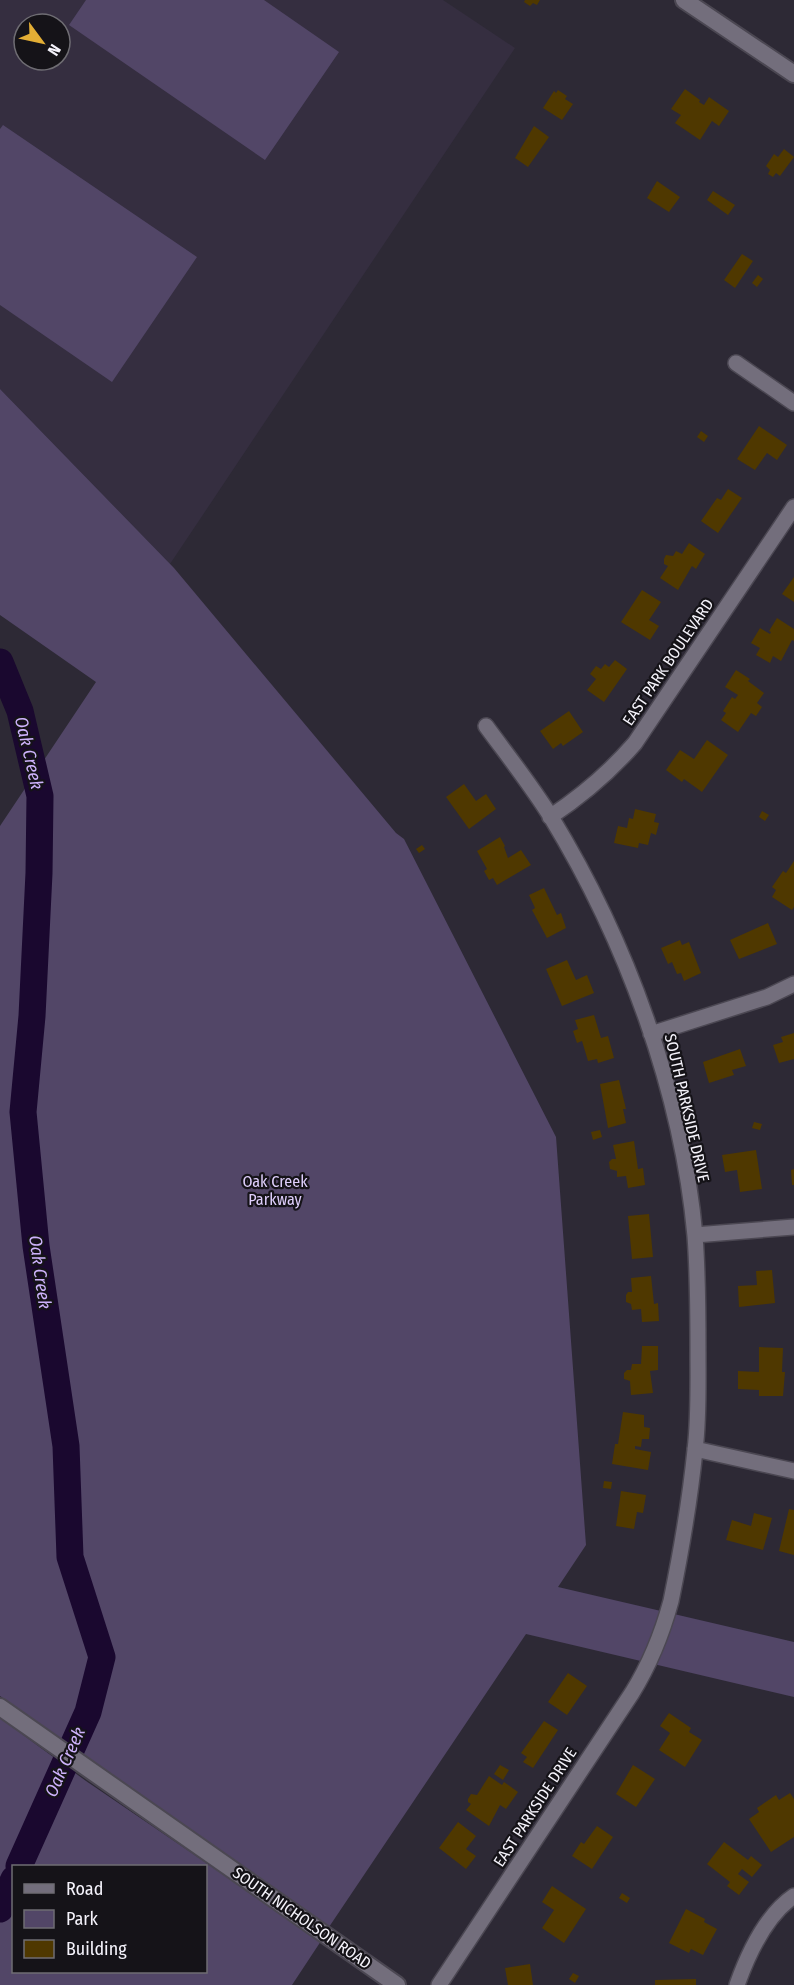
<svg xmlns="http://www.w3.org/2000/svg" width="794" height="1985" font-family="'Fira Sans Condensed',sans-serif">
<rect width="100%" height="100%" fill="#2d2935"/>
<!-- built -->
<path fill="#352e40" fill-rule="evenodd" d="M0,0h443l72,48 -345,516 -170,-175zM24,24h36v36h-36z"/>
<!-- green -->
<path fill="#524667" fill-rule="evenodd" d="M86,0h178l75,52 -74,108 -196,-135z
M3,125l194,132 -85,125 -112,-77v-176z
M0,389l174,179 222,265 8,6 152,298 30,408 -28,42 236,55v55l-268,-63 -197,293 -329,-231v-870l96,-144 -96,-67z
M0,1718l86,63 235,160 -29,44h-292zM14,1866h192v106h-192z"/>
<g fill="none" stroke-linecap="round" stroke-linejoin="round">
<!-- river -->
<path stroke="#1a082f" stroke-width="27" d="M0,662l20,49 20,85 -1,77 -7,143 -9,96 13,134 30,200 4,111 32,100 -14,55 -69,154
M0,1909l14,-30"/>
</g>
<!-- building -->
<path fill="#4f3800" d="M525,0h15l-3,5 -4,-2 -3,3 -6,-4z
M685,89l15,11 -1,2 5,3 5,-8 20,14 -10,15 -7,-5 -12,19 -25,-17 6,-8 -10,-6z
M558,90l9,6 -2,3 8,5 -11,16 -19,-12 11,-17 2,2z
M534,126l15,11 -21,30 -13,-9z
M784,149l10,8 -14,19 -4,-3 -3,4 -5,-3 2,-4 -4,-4 8,-12 4,3z
M657,181l23,16 -11,15 -22,-14z
M713,191l22,14 -7,10 -21,-15z
M742,254l11,7 -18,27 -11,-8z
M758,275l5,4 -6,8 -5,-4z
M759,426l28,19 -10,15 -10,-7 -12,17 -18,-11z
M701,431l7,5 -4,6 -7,-5z
M728,489l14,9 -24,35 -17,-12 16,-23 4,2z
M689,543l16,11 -9,15 -4,-3 -14,24 -18,-12 8,-12 -4,-2v-5l2,-4 7,1 3,-5 6,3z
M794,577v25l-12,-8z
M642,590l19,12 -12,18 10,6 -9,14 -29,-18z
M777,618l17,11v12l-2,-1 -11,21 -8,-5 -3,7 -14,-8 4,-7 -9,-5 9,-15 10,6 1,-2 -2,-1z
M615,660l12,9 -23,33 -17,-12 9,-11 -6,-5 6,-8 5,3 4,-5 4,3z
M736,670l14,9 -2,2 16,12 -7,10 5,4 -6,9 -5,-3 -13,19 -17,-12 5,-7 -3,-2 9,-14 3,2 3,-4 -13,-8z
M569,711l14,21 -20,14 -2,-3 -8,6 -13,-18z
M707,740l21,15 -26,37 -18,-13 -2,3 -16,-12 14,-20 14,9z
M464,784l12,17 10,-7 10,15 -27,20 -23,-32z
M635,809l21,5 -2,8 5,1 -3,12 -5,-2 -3,12 -9,-2 -1,5 -24,-5 4,-17 9,2 2,-10 4,1z
M762,811l7,4 -4,6 -6,-4z
M500,837l5,9 -1,1 4,11 13,-8 10,15 -34,20 -4,-7 -4,2 -5,-9 3,-2 -10,-18z
M422,845l3,4 -6,4 -3,-4z
M794,861v46l-2,3 -20,-13 4,-7 -4,-3 11,-16 3,2z
M544,888l13,27 4,-2 5,15 -19,10 -15,-28 3,-2 -6,-13z
M768,923l9,21 -38,15 -9,-19z
M680,940l2,5 7,-3 12,31 -17,8 -3,-8 -4,1 -5,-12 -4,2 -7,-16z
M567,960l9,20 11,-5 7,18 -32,13 -16,-37z
M594,1015l7,23 7,-2 6,22 -16,5 -1,-4 -9,2 -6,-20 -5,2 -4,-12 5,-2 -3,-9z
M794,1033v26l-15,4 -6,-18 10,-3 -2,-5z
M740,1049l6,17 -14,4 2,5 -25,8 -6,-21z
M619,1080l7,29h-3l3,14 -18,5 -8,-44z
M754,1122l8,2 -2,6 -8,-2z
M600,1130l2,7 -9,3 -2,-8z
M634,1141l4,28 5,-1 2,17 -17,3 -2,-12 -9,1v-6l-7,-2 -1,-7 3,-3h4l-3,-14z
M756,1150l6,39 -22,3 -3,-22 -12,2 -3,-17z
M794,1169v16h-2l-1,-15z
M649,1214l4,43 -21,2 -4,-43z
M772,1270l3,33 -36,4 -1,-21 19,-1 -1,-14z
M651,1276l3,28 4,-1 1,18 -17,1 -1,-13 -9,1 -1,-6 -5,-2v-7l2,-3h4l-1,-14z
M642,1346h16v24l-8,1 3,22 -22,2 -1,-14 -6,-2v-6l3,-3h4l1,-6h9z
M759,1347l24,1 -1,24h3l-2,24h-24v-6l-21,-1v-18l21,1z
M623,1412l21,3v12l6,1 -1,11h-7l-1,8 -6,-1v3l16,3 -3,18 -36,-6 3,-20h3z
M604,1481l8,1 -1,7 -8,-1z
M621,1491l25,4 -3,18 -6,-1 -3,17 -18,-3z
M789,1509l5,1v45l-15,-4z
M754,1513l18,5 -9,32 -37,-10 6,-20 19,6z
M568,1673l19,13 -20,29 -19,-13z
M669,1713l22,15 -2,4 13,8 -17,27 -26,-17 11,-17 -10,-7z
M544,1721l14,9 -25,38 -10,-6 4,-5 -6,-4z
M500,1765l9,5 -6,10 -9,-6z
M633,1765l22,14 -19,28 -20,-13z
M489,1776l13,9 2,-3 14,10 -12,17 -6,-4 -11,21 -23,-16 5,-6 -3,-2v-3l3,-5 6,1z
M790,1793l4,6v38l-23,15 -22,-33 10,-7 -2,-4 19,-13 3,5z
M458,1822l18,14 -10,13 10,7 -10,13 -27,-21z
M597,1826l16,11 -21,32 -20,-13 9,-14 3,2z
M724,1842l24,18 3,-4 11,9 -10,12 -10,-8 -4,5 11,8 -10,13 -12,-9 3,-4 -23,-18z
M552,1886l34,23 -22,34 -22,-15 12,-18 -12,-8z
M622,1893l8,5 -3,5 -8,-5z
M686,1909l19,10 -1,3 13,7 -14,26 -12,-6 -2,4 -20,-10z
M530,1964l3,21h-25l-3,-17z
M573,1973l6,3 -4,7 -6,-4z
M696,1979v6h-41v-5z"/>
<g fill="none" stroke-linecap="round" stroke-linejoin="round">
<!-- minor casing -->
<g stroke="#4b4752" stroke-width="18">
<path id="minor" d="M736,363l58,40
M550,817c33,-22 60,-45 85,-74l159,-236
M651,1034l116,-37 27,-13
M695,1235l99,-8
M695,1449l99,22
M439,1985l193,-292c18,-29 30,-59 39,-92 10,-49 19,-101 24,-151 4,-32 3,-66 3,-98 0,-39 0,-77 -3,-116 -13,-144 -69,-296 -144,-419 -20,-32 -43,-61 -65,-91
M737,1985c11,-31 29,-70 57,-89"/>
</g>
<!-- tertiary casing -->
<g stroke="#4b4752" stroke-width="20">
<path id="tertiary" d="M684,0l110,74
M0,1707l397,278"/>
</g>
<!-- minor -->
<use href="#minor" stroke="#736e7c" stroke-width="15"/>
<!-- tertiary -->
<use href="#tertiary" stroke="#736e7c" stroke-width="16"/>
</g>
<g text-anchor="middle" dominant-baseline="central" stroke-width="4.5" stroke-linejoin="round" paint-order="stroke">
<!-- street labels -->
<g font-size="16" fill="#f5f3fb" stroke="#151318">
<text transform="translate(668 662) rotate(-56)">EAST PARK BOULEVARD</text>
<text transform="translate(687 1108) rotate(77)">SOUTH PARKSIDE DRIVE</text>
<text transform="translate(535 1807) rotate(-57)">EAST PARKSIDE DRIVE</text>
<text transform="translate(302 1918) rotate(35)">SOUTH NICHOLSON ROAD</text>
</g>
<!-- park labels -->
<g font-size="16" fill="#dfcffc" stroke="#151318">
<text x="275" y="1181">Oak Creek<tspan x="275" dy="18">Parkway</tspan></text>
</g>
<!-- water labels -->
<g font-size="18" font-style="italic" fill="#cdb2fb" stroke="#151318">
<text transform="translate(29 753) rotate(77)">Oak Creek</text>
<text transform="translate(40 1272) rotate(82)">Oak Creek</text>
<text transform="translate(65 1762) rotate(-66)">Oak Creek</text>
</g>
</g>
<!-- legend -->
<rect x="12" y="1865" width="195" height="108" fill="#151318" stroke="#6f6d73" stroke-width="1.5"/>
<rect x="24" y="1884" width="30" height="9" fill="#736e7c" stroke="#6f6d73" stroke-width="1.5"/>
<text x="66" y="1895" font-size="18" fill="#f5f3fb">Road</text>
<rect x="24" y="1910" width="30" height="18" fill="#524667" stroke="#6f6d73" stroke-width="1.5"/>
<text x="66" y="1925" font-size="18" fill="#f5f3fb">Park</text>
<rect x="24" y="1940" width="30" height="18" fill="#4f3800" stroke="#6f6d73" stroke-width="1.5"/>
<text x="66" y="1955" font-size="18" fill="#f5f3fb">Building</text>
<!-- north arrow -->
<g transform="translate(42 42) rotate(123)"><circle r="28" fill="#151318" stroke="#6f6d73" stroke-width="1.5"/>
<path d="M0-4.5L10 22L0 15L-10 22Z" fill="#e3ae35"/>
<text y="-9" font-size="16" font-weight="bold" text-anchor="middle" fill="#f5f3fb">N</text>
</g>
</svg>
